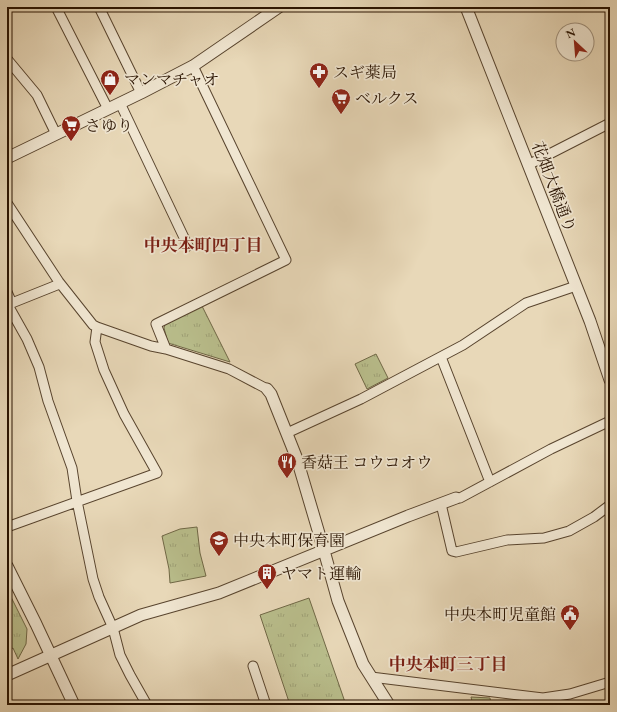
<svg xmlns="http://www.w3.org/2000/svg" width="617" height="712" font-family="'EB Garamond','Noto Serif JP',serif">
<defs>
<pattern id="park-tufts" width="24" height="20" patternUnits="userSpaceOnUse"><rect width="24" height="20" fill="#b9be8c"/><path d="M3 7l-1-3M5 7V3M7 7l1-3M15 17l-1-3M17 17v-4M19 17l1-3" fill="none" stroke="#9fa277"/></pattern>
</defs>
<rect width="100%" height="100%" fill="#e8d8b8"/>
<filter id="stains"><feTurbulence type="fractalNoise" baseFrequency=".005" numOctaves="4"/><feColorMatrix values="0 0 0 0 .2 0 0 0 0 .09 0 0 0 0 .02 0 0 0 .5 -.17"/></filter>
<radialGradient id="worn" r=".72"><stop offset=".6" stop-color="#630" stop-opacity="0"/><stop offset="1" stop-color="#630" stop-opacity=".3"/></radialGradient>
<!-- park -->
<path fill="url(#park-tufts)" stroke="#706846" d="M202,306l28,56 -62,-19 -4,-15 1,-4z
M376,354l12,24 -21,11 -12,-25z
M197,527l3,26 6,23 -36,7 -1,-14 -7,-33 18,-7z
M7,589l20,40 -1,15 -8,15 -5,-11 -6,3z
M309,598l37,107h-56l-30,-90z
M471,697l19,1 1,7h-18z"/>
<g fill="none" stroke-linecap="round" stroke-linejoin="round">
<!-- minor casing -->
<g stroke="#58442e" stroke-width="11">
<path id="minor" d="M56,7l52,102
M99,7l42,86
M7,59l30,36 19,39
M120,103l68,143
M528,165l82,-42
M7,203l52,79 34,43 4,2 54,19 15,3 63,20 38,20
M7,292l5,11
M9,307l18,32 12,28 9,34 24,67 5,33 16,78 6,18 14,31 7,27 10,20 17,30
M7,308l2,-1 3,-4 45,-18 2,-3
M166,349l-10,-25 130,-64 -93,-194
M441,357l49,125
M287,433l74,-34 102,-54 63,-42 50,-17
M456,498h4l91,-49 59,-28
M441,504l11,47 4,1 51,-12 37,-2 25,-7 25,-14 16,-12
M7,527l150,-54 -33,-59 -20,-44 -9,-28 2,-15
M253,666l13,39
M371,677l172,21 27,-4 40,-12"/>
</g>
<!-- tertiary casing -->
<g stroke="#58442e" stroke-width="13">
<path id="tertiary" d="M466,7l124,314 20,59
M7,158l134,-65 52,-27 86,-59
M267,389l4,5 26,65 26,88 15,54 25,63 26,41
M7,566l29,58 38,81
M7,675l134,-60 78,-22 189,-77 48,-18"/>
</g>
<!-- minor -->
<use href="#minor" stroke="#f0e6d1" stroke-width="9"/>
<!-- tertiary -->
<use href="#tertiary" stroke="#f0e6d1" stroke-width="11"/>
</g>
<!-- icons -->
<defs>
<g id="pharmacy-pin" transform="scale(1)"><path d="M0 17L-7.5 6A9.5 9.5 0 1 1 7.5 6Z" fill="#8f2418" stroke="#f0e6d1"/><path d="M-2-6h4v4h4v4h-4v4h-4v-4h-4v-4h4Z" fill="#fff"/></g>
<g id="shop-pin" transform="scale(1)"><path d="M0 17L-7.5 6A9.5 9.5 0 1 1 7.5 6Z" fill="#8f2418" stroke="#f0e6d1"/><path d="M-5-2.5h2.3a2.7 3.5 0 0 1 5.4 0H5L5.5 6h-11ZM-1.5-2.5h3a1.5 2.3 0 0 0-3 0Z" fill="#fff"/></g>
<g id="supermarket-pin" transform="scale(1)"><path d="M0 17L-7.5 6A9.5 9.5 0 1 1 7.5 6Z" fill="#8f2418" stroke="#f0e6d1"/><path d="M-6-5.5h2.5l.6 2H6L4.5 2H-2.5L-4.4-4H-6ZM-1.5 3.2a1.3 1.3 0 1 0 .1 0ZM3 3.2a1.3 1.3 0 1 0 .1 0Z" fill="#fff"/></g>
<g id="restaurant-pin" transform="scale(1)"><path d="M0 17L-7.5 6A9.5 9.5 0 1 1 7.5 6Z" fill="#8f2418" stroke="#f0e6d1"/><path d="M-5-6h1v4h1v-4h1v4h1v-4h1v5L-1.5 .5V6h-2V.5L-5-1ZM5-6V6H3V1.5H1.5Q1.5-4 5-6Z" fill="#fff"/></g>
<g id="school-pin" transform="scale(1)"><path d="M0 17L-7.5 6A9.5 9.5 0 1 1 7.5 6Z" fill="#8f2418" stroke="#f0e6d1"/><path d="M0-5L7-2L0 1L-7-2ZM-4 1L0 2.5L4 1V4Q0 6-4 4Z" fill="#fff"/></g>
<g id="building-pin" transform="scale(1)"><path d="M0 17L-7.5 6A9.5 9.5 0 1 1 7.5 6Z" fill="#8f2418" stroke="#f0e6d1"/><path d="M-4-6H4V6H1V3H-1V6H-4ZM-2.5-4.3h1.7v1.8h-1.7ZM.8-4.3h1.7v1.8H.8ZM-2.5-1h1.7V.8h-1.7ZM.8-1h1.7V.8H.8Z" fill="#fff"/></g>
<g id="civic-pin" transform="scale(1)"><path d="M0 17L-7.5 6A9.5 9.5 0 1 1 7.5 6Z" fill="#8f2418" stroke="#f0e6d1"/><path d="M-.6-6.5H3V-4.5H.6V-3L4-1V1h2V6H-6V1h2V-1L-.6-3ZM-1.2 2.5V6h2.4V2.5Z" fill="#fff"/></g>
</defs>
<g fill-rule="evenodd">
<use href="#pharmacy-pin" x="319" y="72"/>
<use href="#shop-pin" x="110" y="79"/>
<use href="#supermarket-pin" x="341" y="98"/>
<use href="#supermarket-pin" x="71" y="125"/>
<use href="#restaurant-pin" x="287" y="462"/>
<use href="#school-pin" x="219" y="540"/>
<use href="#building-pin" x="267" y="573"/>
<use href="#civic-pin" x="570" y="614"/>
</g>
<g text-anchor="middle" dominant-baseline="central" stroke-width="3.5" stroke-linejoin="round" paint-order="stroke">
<!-- poi labels -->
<g font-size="16" fill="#281200" stroke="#f0e6d1" text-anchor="start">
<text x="333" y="72">スギ薬局</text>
<text x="124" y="79">マンマチャオ</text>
<text x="355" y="98">ベルクス</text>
<text x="85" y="125">さゆり</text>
<text x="301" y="462">香菇王 コウコオウ</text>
<text x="233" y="540">中央本町保育園</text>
<text x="281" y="573">ヤマト運輸</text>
<text x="556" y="614" text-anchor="end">中央本町児童館</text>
</g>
<!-- street labels -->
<g font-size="16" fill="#281200" stroke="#f0e6d1">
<text transform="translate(554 187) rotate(69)">花畑大橋通り</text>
</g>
<!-- neighbourhood labels -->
<g font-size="17" font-weight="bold" fill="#7a1f14" stroke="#f0e6d1">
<text x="203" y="245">中央本町四丁目</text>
<text x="448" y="664">中央本町三丁目</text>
</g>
</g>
<!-- margin -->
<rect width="617" height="712" fill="none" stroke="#e8d8b8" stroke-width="24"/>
<rect x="8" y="8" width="601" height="696" fill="none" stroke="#281200" stroke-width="2"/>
<rect x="12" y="12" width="593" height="688" fill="none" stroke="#281200"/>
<!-- north arrow -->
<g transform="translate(575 42) rotate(334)"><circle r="19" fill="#f0e6d1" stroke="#a0917d"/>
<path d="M0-3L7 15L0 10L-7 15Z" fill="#8f2418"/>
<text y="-6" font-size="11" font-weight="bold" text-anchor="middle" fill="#281200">N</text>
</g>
<rect width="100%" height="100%" filter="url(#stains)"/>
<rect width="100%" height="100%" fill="url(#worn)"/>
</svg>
